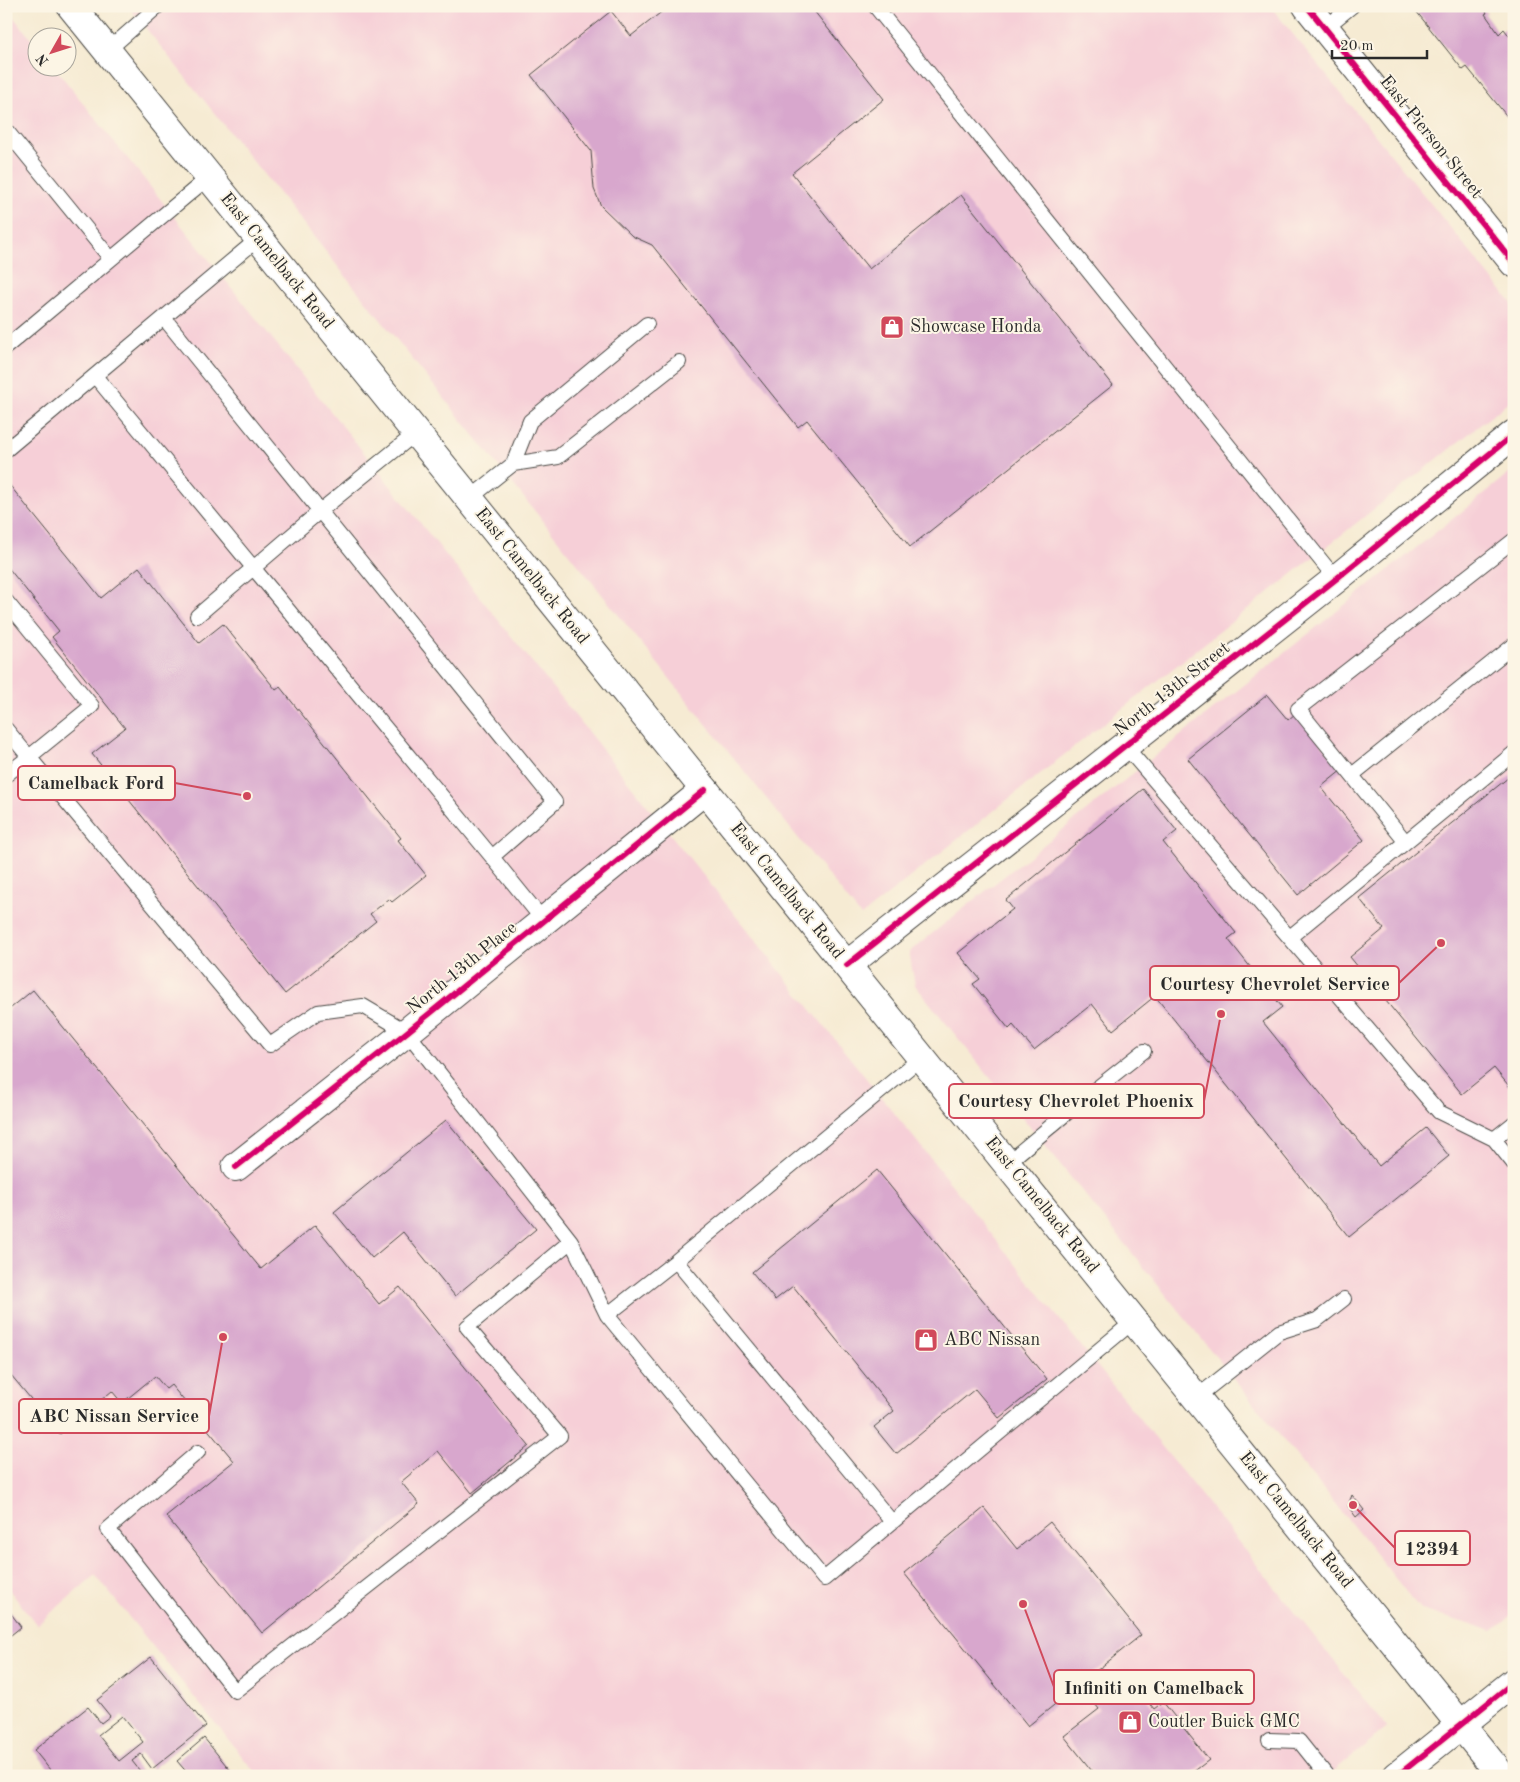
<svg xmlns="http://www.w3.org/2000/svg" width="1520" height="1782" font-family="'Old Standard TT',serif">
<rect width="100%" height="100%" fill="#fcf5e5"/>
<filter id="ink" filterUnits="userSpaceOnUse"><feTurbulence type="fractalNoise" baseFrequency=".02" numOctaves="2"/><feDisplacementMap in="SourceGraphic" scale="10" xChannelSelector="R" yChannelSelector="G"/><feConvolveMatrix kernelMatrix="1 2 1 2 8 2 1 2 1" color-interpolation-filters="sRGB"/></filter>
<filter id="wash" filterUnits="userSpaceOnUse"><feTurbulence type="fractalNoise" baseFrequency=".0096" numOctaves="4" result="noise"/><feDisplacementMap in="SourceGraphic" scale="20" xChannelSelector="R" yChannelSelector="G"/><feGaussianBlur stdDeviation="1.12" result="paint"/><feColorMatrix in="noise" values="0 0 0 0 0 0 0 0 0 0 0 0 0 0 0 0 0 1.4 0 .05"/><feComposite in="paint" operator="in"/></filter>
<g filter="url(#wash)">
<rect width="100%" height="100%" fill="#f6ebd3"/>
<!-- built -->
<path fill="#f6cfd7" d="M128,6h1142l244,300v92l-653,518z
M6,8l31,38 1,22h17l1332,1659 -59,49h-1070l-163,-201 -58,50 -31,-39z
M1514,470v1144l-21,17 -72,-21 -506,-625 -6,-33z"/>
<g id="blocks">
<!-- building -->
<path fill="#d8a7cd" fill-rule="evenodd" d="M669,6h141l74,93 -92,74 77,96 92,-74 152,190 -203,162 -103,-127 -9,7 -146,-182 -20,-9 -31,-30 -7,-17 -3,-38 -60,-76 80,-64 20,25z
M1412,6h70l5,7 -2,1 14,20 5,-5 10,13v83l-47,-58 -4,3z
M7,482l94,116 38,-31 60,76 24,-19 53,66 4,-3 121,151 -3,2 28,35 -34,27 -3,-3 -19,15 6,7 -91,73 -193,-240 33,-26 -73,-91 7,-6 -53,-66z
M1267,695l21,25 8,-7 46,57 -21,17 43,53 -66,55 -110,-136z
M1514,773v319l-20,-24 -32,26 -112,-137 34,-28 -25,-31z
M1143,789l34,42 -14,11 73,91 -8,6 54,68 -19,15 116,144 47,-38 23,28 -100,81 -194,-241 -42,34 -21,-26 -58,46 -21,-25 -4,4 -36,-45 7,-5 -22,-26 55,-44 -7,-9z
M33,990l228,279 54,-44 64,79 21,-17 129,159 -57,47 -34,-42 -37,31 18,22 -157,129 -96,-117 68,-55 -63,-76 -5,4 -11,-13 -33,27 -10,-12 -52,43 -54,-65v-357z
M446,1120l90,109 -81,67 -52,-64 -31,26 -38,-46z
M877,1170l170,209 -48,39 -24,-29 -79,65 -22,-27 20,-16 -101,-125 -18,14 -23,-28z
M1352,1495l12,15 -8,7 -8,-11z
M984,1508l33,41 33,-27 91,113 -113,91 -124,-153z
M6,1607l15,20 -15,12z
M151,1657l55,69 -54,43 -11,-15 -9,7 12,15h-89l-21,-26 54,-43 13,16 9,-7 -13,-16zM122,1716l21,26 -24,19 -21,-26z
M1126,1673l28,36 9,-7 46,58 -21,16h-92l-32,-40 35,-27 -7,-9z
M204,1738l31,38h-45l-13,-15z"/>
</g>
</g>
<g filter="url(#ink)">
<use href="#blocks" fill-opacity="0" stroke="#494844" stroke-width="1"/>
<g fill="none" stroke-linecap="round" stroke-linejoin="round">
<!-- lane casing -->
<g stroke="#494844" stroke-width="16">
<path id="lane" d="M875,6l461,573
M1325,28l27,-22
M107,51l51,-45
M6,130l105,129
M164,318l391,484 -63,55 51,63
M6,347l203,-170
M95,376l397,481
M6,450l253,-212
M513,464l45,-7 121,-95
M469,499l44,-35 17,-43 117,-97
M6,601l86,105 -63,51 -23,-28
M197,616l123,-105 96,-78
M1125,746l314,366 55,27
M6,775l23,-18 241,288 48,-33 45,-6 44,26 164,209 -104,86 93,109 -325,255 -127,-162 90,-77
M1352,775l162,-130
M1405,841l-107,-132 216,-169
M1290,937l224,-184
M922,1057l-246,204 -69,54 217,264 311,-259
M1514,1123l-20,16 20,25
M1007,1163l80,-67 57,-45
M571,1241l36,74
M676,1261l216,261
M1197,1397l82,-65 38,-12 27,-21
M1269,1740l30,1 28,35"/>
</g>
<!-- street casing -->
<g stroke="#494844" stroke-width="30">
<path id="street" d="M1307,6l207,257
M847,965l489,-386 178,-145
M236,1167l171,-135 298,-242"/>
</g>
<!-- secondary casing -->
<g stroke="#494844" stroke-width="30">
<path id="secondary" d="M1397,1776l117,-94"/>
</g>
<!-- primary casing -->
<g stroke="#494844" stroke-width="30">
<path id="primary" d="M71,6l1431,1770"/>
</g>
<!-- lane -->
<use href="#lane" stroke="#fff" stroke-width="14"/>
<!-- street -->
<use href="#street" stroke="#fff" stroke-width="28"/>
<!-- secondary -->
<use href="#secondary" stroke="#fff" stroke-width="28"/>
<!-- primary -->
<use href="#primary" stroke="#fff" stroke-width="28"/>
<!-- cycleway casing -->
<g stroke="#fcf5e5" stroke-width="9">
<path id="cycleway" d="M1307,6l207,257
M847,965l489,-386 178,-145
M236,1167l171,-135 298,-242
M1397,1776l117,-94"/>
</g>
<!-- cycleway -->
<use href="#cycleway" stroke="#d6006c" stroke-width="6"/>
</g>
</g>
<!-- icons -->
<defs>
<g id="shop-square" transform="scale(1.25)"><rect x="-9" y="-9" width="18" height="18" rx="4" fill="#d1495b" stroke="#fcf5e5"/><path d="M-5-2.5h2.3a2.7 3.5 0 0 1 5.4 0H5L5.5 6h-11ZM-1.5-2.5h3a1.5 2.3 0 0 0-3 0Z" fill="#fff"/></g>
</defs>
<g fill-rule="evenodd">
<use href="#shop-square" x="892" y="327"/>
<use href="#shop-square" x="926" y="1340"/>
<use href="#shop-square" x="1130" y="1722"/>
</g>
<g text-anchor="middle" dominant-baseline="central" stroke-width="4" stroke-linejoin="round" paint-order="stroke">
<!-- street labels -->
<g font-size="18" fill="#2b2b2b" stroke="#fcf5e5">
<text transform="translate(1431 137) rotate(51)">East Pierson Street</text>
<text transform="translate(277 261) rotate(51)">East Camelback Road</text>
<text transform="translate(532 576) rotate(51)">East Camelback Road</text>
<text transform="translate(1172 689) rotate(-38)">North 13th Street</text>
<text transform="translate(787 891) rotate(51)">East Camelback Road</text>
<text transform="translate(462 968) rotate(-39)">North 13th Place</text>
<text transform="translate(1042 1205) rotate(51)">East Camelback Road</text>
<text transform="translate(1296 1520) rotate(51)">East Camelback Road</text>
</g>
<!-- poi labels -->
<g font-size="18" fill="#2b2b2b" stroke="#fcf5e5" text-anchor="start">
<text x="910" y="327">Showcase Honda</text>
<text x="944" y="1340">ABC Nissan</text>
<text x="1148" y="1722">Coutler Buick GMC</text>
</g>
</g>
<!-- callouts -->
<path fill="none" stroke="#d1495b" stroke-width="2" d="M247 796L175 783M1441 943L1399 983M1221 1014L1204 1101M223 1337L209 1416M1353 1505L1395 1548M1023 1604L1054 1687"/>
<g fill="#d1495b" stroke="#fcf5e5" stroke-width="2">
<circle cx="247" cy="796" r="5"/>
<circle cx="1441" cy="943" r="5"/>
<circle cx="1221" cy="1014" r="5"/>
<circle cx="223" cy="1337" r="5"/>
<circle cx="1353" cy="1505" r="5"/>
<circle cx="1023" cy="1604" r="5"/>
</g>
<g fill="#fcf5e5" stroke="#d1495b" stroke-width="2">
<rect x="18" y="766" width="157" height="34" rx="5"/>
<rect x="1150" y="966" width="249" height="34" rx="5"/>
<rect x="949" y="1084" width="255" height="34" rx="5"/>
<rect x="19" y="1399" width="190" height="34" rx="5"/>
<rect x="1395" y="1531" width="75" height="34" rx="5"/>
<rect x="1054" y="1670" width="200" height="34" rx="5"/>
</g>
<g font-size="19" text-anchor="middle" font-weight="bold" fill="#2b2b2b">
<text x="96" y="789">Camelback Ford</text>
<text x="1275" y="990">Courtesy Chevrolet Service</text>
<text x="1076" y="1107">Courtesy Chevrolet Phoenix</text>
<text x="114" y="1422">ABC Nissan Service</text>
<text x="1432" y="1555">12394</text>
<text x="1154" y="1694">Infiniti on Camelback</text>
</g>
<!-- margin -->
<rect width="1520" height="1782" fill="none" stroke="#fcf5e5" stroke-width="25"/>
<!-- north arrow -->
<g transform="translate(52 52) rotate(231)"><circle r="24" fill="#fcf5e5" stroke="#a8a49b"/>
<path d="M0-4L9 19L0 12L-9 19Z" fill="#d1495b"/>
<text y="-8" font-size="14" font-weight="bold" text-anchor="middle" fill="#2b2b2b">N</text>
</g>
<!-- scale -->
<path d="M1332 50v8h95v-8" fill="none" stroke="#2b2b2b" stroke-width="2.5"/>
<text x="1340" y="50" font-size="15" fill="#2b2b2b" stroke="#fcf5e5" stroke-width="4" paint-order="stroke">20 m</text>
</svg>
